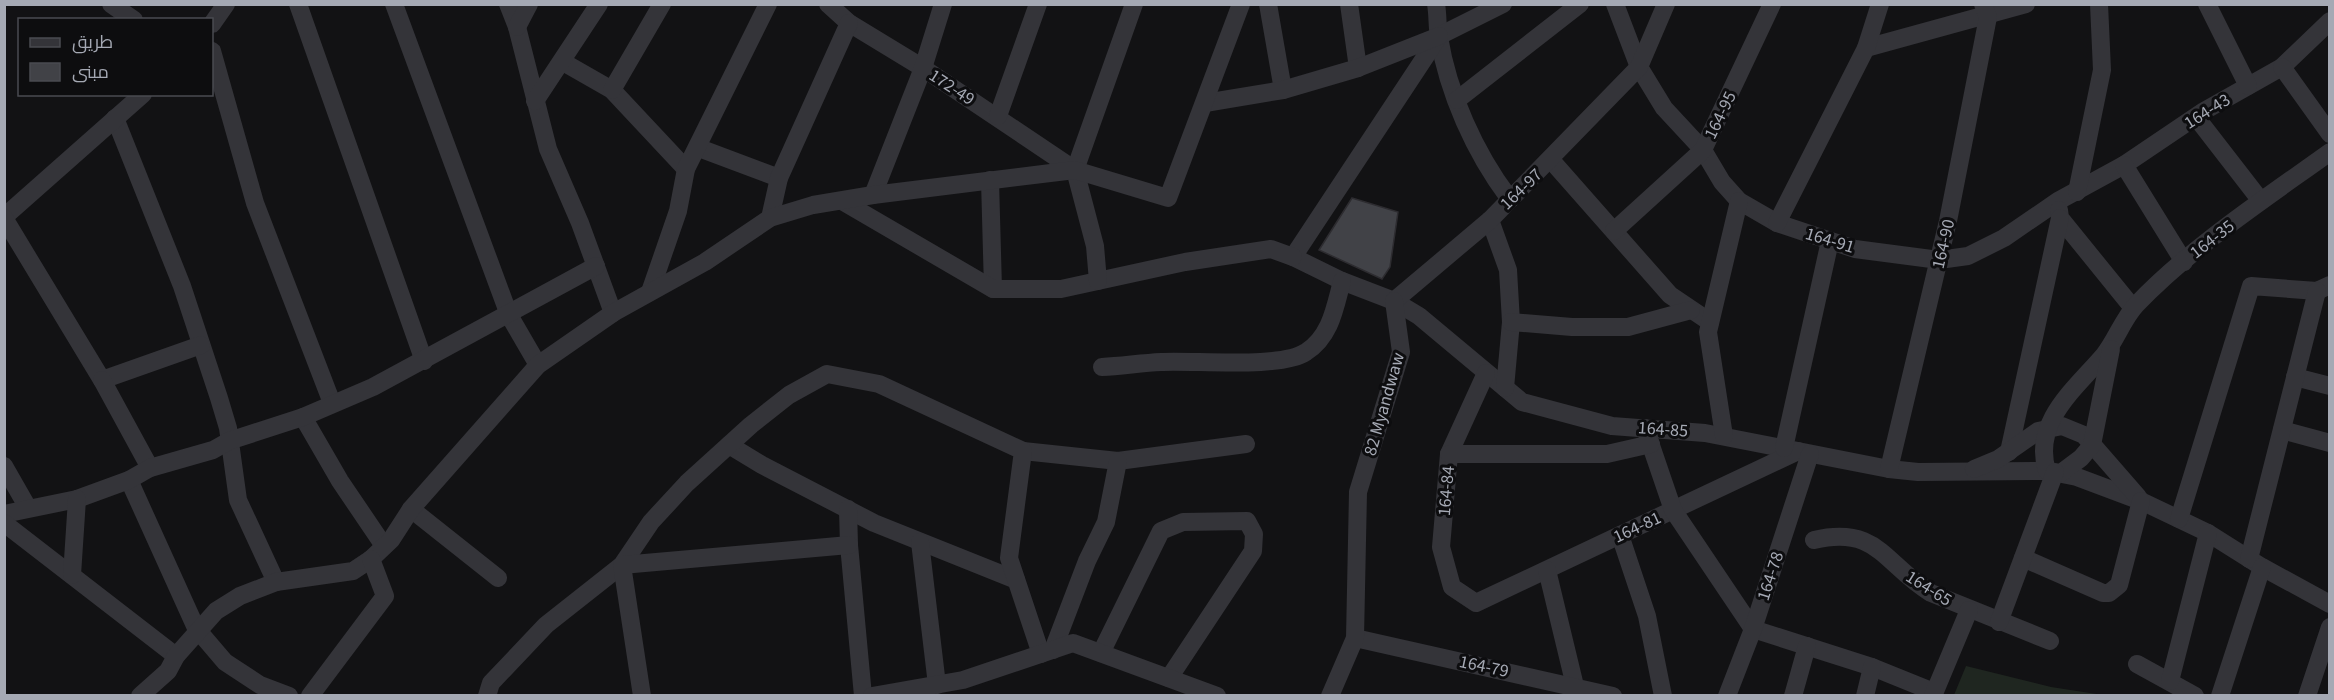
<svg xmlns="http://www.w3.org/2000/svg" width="2334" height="700" font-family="'Source Sans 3',Cairo,sans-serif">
	<rect width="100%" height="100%" fill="#121214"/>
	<path fill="#1f2620" d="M1966 666 2051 687 2103 695H1954Z"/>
	<path fill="#414247" stroke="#2d2c30" stroke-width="1.5" d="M1352 198 1398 212 1390 267 1382 279 1319 250Z"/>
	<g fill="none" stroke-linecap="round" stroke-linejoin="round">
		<g stroke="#343439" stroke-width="18">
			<path d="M111 4 134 20"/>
			<path d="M298 4 424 361"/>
			<path d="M394 4 509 315 538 365"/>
			<path d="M508 4 517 27 548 149 580 223 613 313"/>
			<path d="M828 4 849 23 923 68 1075 170"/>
			<path d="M1268 4 1283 90"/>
			<path d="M1349 4 1358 68"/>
			<path d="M1436 4C1438 15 1437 26 1439 37 1448 93 1475 153 1509 198"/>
			<path d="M1503 4 1439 36 1293 257 1342 281 1394 301 1419 316 1522 402 1612 426 1705 433 1889 469 1918 472 2047 471 2077 477 2141 501 2208 533 2262 567 2330 604"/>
			<path d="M1615 4 1639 67 1664 108 1703 150 1722 182 1739 201 1777 223 1855 249 1939 260 1968 256 2004 238 2058 201 2124 165 2204 111 2282 67 2330 21"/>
			<path d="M2207 4 2248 86"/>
			<path d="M212 24 226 4"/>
			<path d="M517 27 529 4"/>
			<path d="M1866 48 2026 4"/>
			<path d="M212 51 255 203 332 403"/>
			<path d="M563 62 612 90 686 169"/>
			<path d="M2282 67 2330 134"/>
			<path d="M612 90 662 4"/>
			<path d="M1457 100 1580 4"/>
			<path d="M535 101 599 4"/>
			<path d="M1205 103 1283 90 1358 68 1439 36"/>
			<path d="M998 116 1038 4"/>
			<path d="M2196 117 2261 201"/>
			<path d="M115 118 182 286 219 398 228 428 238 500 276 582"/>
			<path d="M699 148 779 178"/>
			<path d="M1551 160 1670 295 1710 322"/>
			<path d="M2124 165 2184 262"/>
			<path d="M990 180 993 289"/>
			<path d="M2077 192 2102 70 2099 4"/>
			<path d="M873 195 923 68 943 4"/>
			<path d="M842 201 993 289H1061L1185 262 1271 249 1293 257"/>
			<path d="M2059 210 2060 218 2133 308"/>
			<path d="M4 217 143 94"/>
			<path d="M4 218 102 380 201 345"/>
			<path d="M770 218 779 178 849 23"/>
			<path d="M1490 220 1508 270 1511 322 1505 388"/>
			<path d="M1777 223 1866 48 1880 4"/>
			<path d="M1614 231 1703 150 1772 4"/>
			<path d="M1098 281 1095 246 1075 170 1134 4"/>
			<path d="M650 292 678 211 686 169 768 4"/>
			<path d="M1394 301 1490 220 1639 67 1666 4"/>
			<path d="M1511 322 1572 327H1628L1691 310"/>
			<path d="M1102 367C1122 366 1141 363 1161 362 1194 360 1281 369 1306 352 1331 336 1335 307 1342 281"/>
			<path d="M1486 373 1449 454 1441 547 1452 587 1476 603 1798 451"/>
			<path d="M2295 377 2330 386"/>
			<path d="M102 380 150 468"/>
			<path d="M303 417 340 481 384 546"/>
			<path d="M1645 428 1673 510 1753 629 1872 667 1934 692"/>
			<path d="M2282 430 2330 443"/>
			<path d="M1724 436 1708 332 1739 201"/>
			<path d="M729 445 762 465 874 523 1016 580"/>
			<path d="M1784 448 1830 241"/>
			<path d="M1023 451 1118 461 1246 444"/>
			<path d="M2009 452 2060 218"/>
			<path d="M1449 454H1607L1651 444"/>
			<path d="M4 466 28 508"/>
			<path d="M1889 469 1948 221 1988 17 1983 4"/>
			<path d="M1974 469 1998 459 2038 431 2062 426 2084 435 2138 497"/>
			<path d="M2047 471C2032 422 2075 389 2104 355 2116 340 2123 319 2136 305 2190 248 2266 198 2330 152"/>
			<path d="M2061 473 2081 458 2092 445 2111 349"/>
			<path d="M129 480 196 628 225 662 260 685 289 696"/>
			<path d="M411 509 498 578"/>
			<path d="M848 509 849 545 863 696"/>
			<path d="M4 514 77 499 129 480 150 468 213 450 229 441 303 417 373 387 596 266"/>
			<path d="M2179 519 2251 286 2317 291 2330 285"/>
			<path d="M4 523 176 656"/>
			<path d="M1620 535 1647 616 1663 696"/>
			<path d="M1814 540C1878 525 1884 564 1931 593L2050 641"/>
			<path d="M920 542 937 685"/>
			<path d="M2023 558 2103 593H2109L2119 585 2141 501"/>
			<path d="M2249 559 2317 291"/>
			<path d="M1547 570 1575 686 1573 696"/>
			<path d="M72 575 77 499"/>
			<path d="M1999 622 2055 472"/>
			<path d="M1355 638 1613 696"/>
			<path d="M1053 650 1087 561 1106 522 1118 461"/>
			<path d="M1101 653 1161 531 1183 522 1247 521 1254 534 1253 551 1169 678"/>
			<path d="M2137 664 2195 696"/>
			<path d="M2170 681 2208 533"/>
			<path d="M140 696 168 671 176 656 216 611 240 596 276 582 353 571 371 559 391 540 411 509 538 365 613 313 705 262 770 218 813 205 873 195 1075 170 1168 198 1241 4"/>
			<path d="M310 696 385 596 371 559"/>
			<path d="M487 696 491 683 546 625 622 565 651 522 687 483 751 425 789 395 827 374 879 384 1023 451 1009 558 1041 654"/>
			<path d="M642 696 622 565 849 545"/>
			<path d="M872 696 963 680 1073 643 1217 696"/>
			<path d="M1330 696 1355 638 1358 492 1401 352 1394 301"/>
			<path d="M1727 696 1753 629 1810 454"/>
			<path d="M1793 696 1807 646"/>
			<path d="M1865 696 1872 667"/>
			<path d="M1933 696 1969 610"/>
			<path d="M2220 696 2262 567"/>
			<path d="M2307 696 2330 627"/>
		</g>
	</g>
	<g text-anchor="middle" stroke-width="6" stroke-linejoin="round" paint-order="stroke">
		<g font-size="18" fill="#a5a9b4" stroke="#0d0d0f">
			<text transform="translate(952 87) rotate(33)" y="6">172-49</text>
			<text transform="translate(2207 111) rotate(-32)" y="6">164-43</text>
			<text transform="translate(1720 115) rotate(-64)" y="6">164-95</text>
			<text transform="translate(1521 189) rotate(-44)" y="6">164-97</text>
			<text transform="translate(2212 239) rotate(-38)" y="6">164-35</text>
			<text transform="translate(1830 240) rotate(17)" y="6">164-91</text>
			<text transform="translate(1943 244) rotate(-77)" y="6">164-90</text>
			<text transform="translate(1384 404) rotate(-74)" y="6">82 Myandwaw</text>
			<text transform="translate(1663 429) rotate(4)" y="6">164-85</text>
			<text transform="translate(1446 491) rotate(-85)" y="6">164-84</text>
			<text transform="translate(1637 527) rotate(-25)" y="6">164-81</text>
			<text transform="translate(1770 576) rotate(-72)" y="6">164-78</text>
			<text transform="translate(1929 588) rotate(32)" y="6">164-65</text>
			<text transform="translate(1484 666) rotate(12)" y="6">164-79</text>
		</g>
	</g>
	<rect width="2334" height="700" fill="none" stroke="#a5a9b4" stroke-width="12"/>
	<rect x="18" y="18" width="195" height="78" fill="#0d0d0f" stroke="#4a4b51" stroke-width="1.5"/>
	<rect x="30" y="38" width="30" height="9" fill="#343439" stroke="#4a4b51" stroke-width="1.5"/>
	<text x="72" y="48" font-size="18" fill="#a5a9b4">طريق</text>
	<rect x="30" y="63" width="30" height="18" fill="#414247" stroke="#4a4b51" stroke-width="1.5"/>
	<text x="72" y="78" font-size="18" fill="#a5a9b4">مبنى</text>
</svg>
